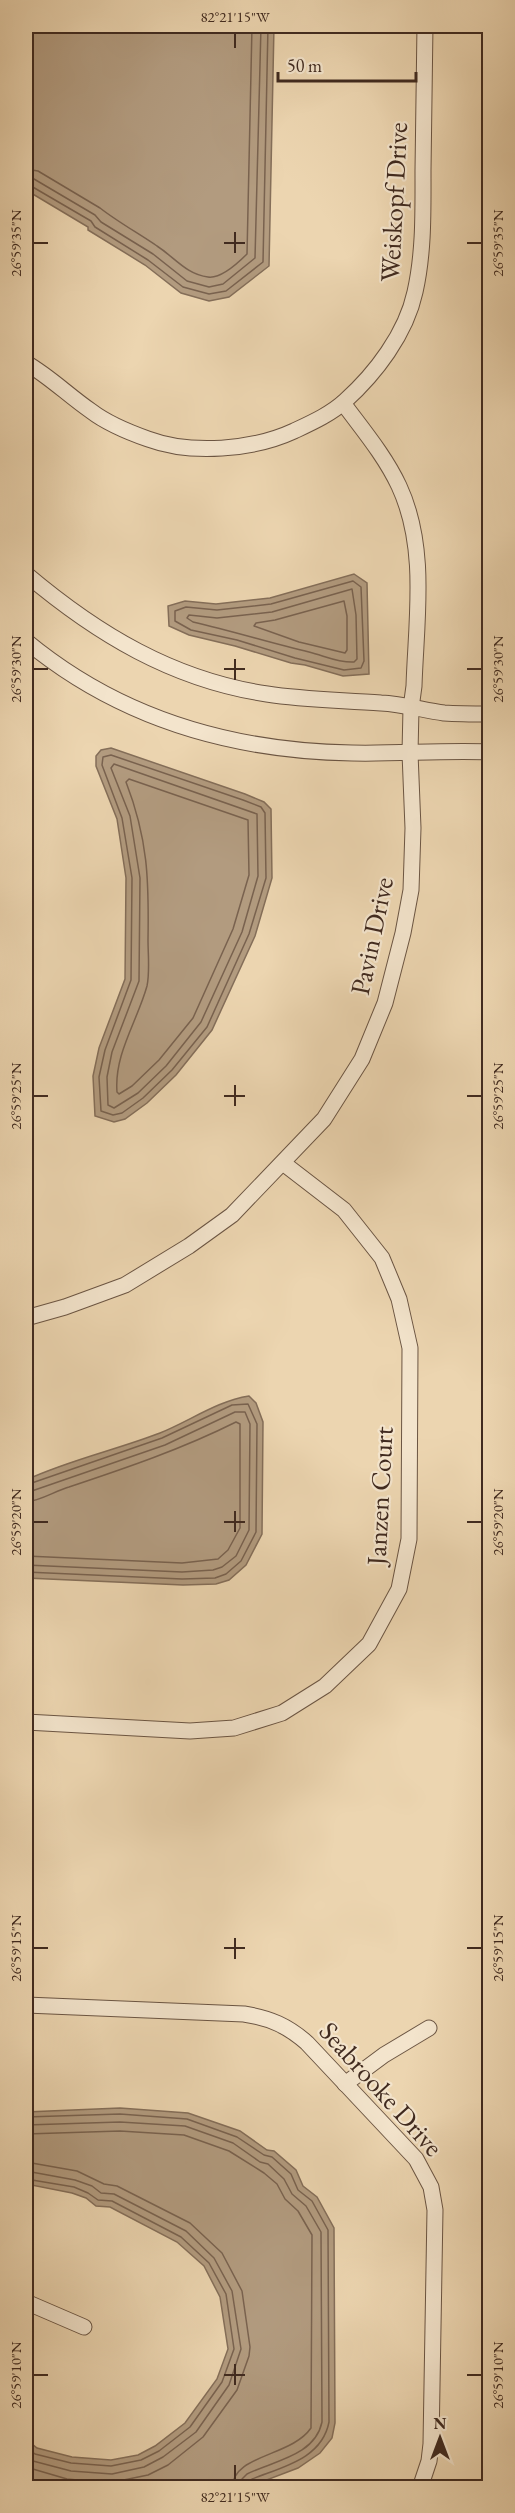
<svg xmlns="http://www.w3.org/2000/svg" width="515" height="2513" font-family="'EB Garamond',serif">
	<rect width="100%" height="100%" fill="#ecd5b0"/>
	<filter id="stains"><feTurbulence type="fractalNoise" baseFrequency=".00333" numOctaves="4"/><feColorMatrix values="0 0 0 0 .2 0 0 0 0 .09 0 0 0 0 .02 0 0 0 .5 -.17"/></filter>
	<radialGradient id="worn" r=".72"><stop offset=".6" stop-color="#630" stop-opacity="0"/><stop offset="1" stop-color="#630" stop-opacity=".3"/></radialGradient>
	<g fill="#b29b7f" stroke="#846e59" stroke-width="1.5">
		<path d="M26 26H274L269 266 229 297 209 301 181 293 145 265 88 230V227L26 190Z"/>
		<path d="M354 574 367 583 369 674 343 676 305 665 291 663 235 646 189 635 169 626 168 606 185 601 216 604 270 598Z"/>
		<path d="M111 748 245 794 264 802 271 809 272 878 255 936 212 1030 176 1075 147 1103 125 1119 114 1122 95 1116 93 1076 99 1048 125 979 126 878 117 819 96 766V756L101 750Z"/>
		<path d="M249 1396 256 1403 263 1422 262 1534 246 1565 229 1580 216 1584 183 1585 26 1578V1480C69 1460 116 1450 160 1433 190 1421 217 1401 249 1396Z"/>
		<path d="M120 2108 188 2113 240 2131 267 2150 274 2151 296 2170 303 2186 317 2197 334 2228 335 2423 332 2438 320 2453 298 2468 248 2487H26V2439L37 2448 72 2457 111 2460 138 2455 155 2446 185 2423 217 2379 228 2349 220 2297 204 2266 177 2242 110 2207 96 2206 86 2198 72 2193 26 2184V2112Z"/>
	</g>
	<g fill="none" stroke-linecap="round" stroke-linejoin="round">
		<g stroke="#79624f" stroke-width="1.5">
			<path d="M26 169 38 171 100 208C118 222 138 233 157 246 174 257 187 275 208 277 221 279 239 262 247 254L252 26"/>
			<path d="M26 178 34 179 95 215 101 222 153 254 187 281 209 287 223 284 255 258 261 26"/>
			<path d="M26 185 31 186 91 221 95 227 148 260 183 287 209 294 226 291 263 262 268 26"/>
			<path d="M353 581 361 587 364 661 361 668 344 670 295 658 237 640 191 630 175 621V611L186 607 217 610 271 604Z"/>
			<path d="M352 589 356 615 357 659 354 662C339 663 325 656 309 652 271 643 232 631 193 622L187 618 189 615 217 618 272 612Z"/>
			<path d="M344 601 347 616V650L345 653 299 642 254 626 256 623 275 620Z"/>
			<path d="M111 755 243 800 261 807 265 813 266 878 249 934 207 1027 172 1070 143 1098 122 1113 113 1115 101 1111 99 1077 105 1050 131 980 132 878 122 818 102 765 103 757Z"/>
			<path d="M114 764 257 814 258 876 242 932 201 1022 166 1066 138 1093 114 1108 108 1105 107 1077 112 1052 139 981 140 878 130 816 111 768Z"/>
			<path d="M129 779 248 820 249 875 233 929 193 1018 159 1060 132 1086 119 1094 117 1092C114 1054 137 1022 147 986 150 972 148 955 148 940 149 880 148 839 126 782Z"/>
			<path d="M26 1485 162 1438 232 1405 248 1404 257 1424 256 1532 241 1561 226 1574 215 1578 182 1579 26 1572"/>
			<path d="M26 1493 165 1445 235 1412H245L250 1424 249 1530 236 1556 222 1567 213 1570 182 1572 26 1565"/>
			<path d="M26 1502C40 1501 55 1491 69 1487 126 1468 182 1449 236 1422L240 1424V1528L228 1550 218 1559 182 1563 26 1556"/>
			<path d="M26 2117 120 2114 187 2119 237 2137 264 2155 272 2157 291 2174 298 2190 312 2201 328 2230 329 2422C322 2459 282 2467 252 2479L248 2488"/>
			<path d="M26 2125 120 2122 185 2126 233 2143 260 2162 268 2164 284 2179 292 2194 306 2206 321 2232 322 2422C315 2456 273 2461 247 2474L242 2479 241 2488"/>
			<path d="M26 2134 120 2131 184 2135 229 2151 264 2173 277 2184 285 2199 298 2211 312 2235 311 2428C291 2457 233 2454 232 2488"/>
			<path d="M26 2162 77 2171 104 2184 117 2186 190 2223 222 2253 242 2291 250 2347 249 2356 237 2390 203 2437 168 2465 148 2475 109 2483 67 2479 26 2467"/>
			<path d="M26 2171 75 2180 92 2186 101 2193 114 2194 186 2231 214 2258 232 2291 241 2349 229 2385 196 2432 163 2457 144 2467 112 2474 71 2471 33 2461 26 2456"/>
			<path d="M26 2179 74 2187 88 2193 98 2200 112 2201 181 2237 209 2263 226 2294 234 2349 222 2382 190 2427 159 2451 141 2460 111 2466 71 2463 35 2454 26 2447"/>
		</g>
		<defs>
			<g id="street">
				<path d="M26 363C49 376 69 396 91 411 108 424 128 432 148 439 191 455 253 450 294 431 311 423 331 414 345 401 375 374 406 334 415 292 424 252 423 211 423 171 424 122 424 74 425 26"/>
				<path d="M26 574C97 634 173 680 267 694 305 700 343 700 381 703 402 704 423 710 444 713 459 714 474 714 490 714"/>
				<path d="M26 641C119 718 232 751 352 753 398 754 444 750 490 752"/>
				<path d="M26 1318 65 1307 125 1285 189 1246 232 1215 324 1119 362 1059 385 1003 403 933 411 890 413 828 410 753 411 708 414 686C416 620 428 548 399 486 385 456 363 430 343 403"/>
				<path d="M26 1722 190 1731 234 1728 282 1713 325 1686 369 1644 399 1589 409 1539 410 1348 399 1299 382 1258 344 1210 283 1163"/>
				<path d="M26 2005 244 2014C270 2018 288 2026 307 2043L416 2159 431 2187 435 2210 431 2444 429 2461 420 2488"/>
				<path d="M345 2084 384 2055 429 2028"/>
				<path d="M26 2302 84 2327"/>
			</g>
		</defs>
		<use href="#street" stroke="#6b5543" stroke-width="17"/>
		<use href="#street" stroke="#f3e4cc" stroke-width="15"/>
	</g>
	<path fill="none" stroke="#402a1f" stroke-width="2" d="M235 33V48M235 232V253M33 243H48M224 243H245M467 243H482M235 659V680M33 669H48M224 669H245M467 669H482M235 1085V1106M33 1096H48M224 1096H245M467 1096H482M235 1511V1532M33 1522H48M224 1522H245M467 1522H482M235 1938V1959M33 1948H48M224 1948H245M467 1948H482M235 2364V2385M33 2375H48M224 2375H245M467 2375H482M235 2465V2480"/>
	<g text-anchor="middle" stroke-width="4.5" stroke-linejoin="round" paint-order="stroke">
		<g font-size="27" fill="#402a1f" stroke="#f3e4cc">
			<text transform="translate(394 202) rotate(-87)" y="9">Weiskopf Drive</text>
			<text transform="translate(372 936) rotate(-78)" y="9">Pavin Drive</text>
			<text transform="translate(380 1496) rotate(-87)" y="9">Janzen Court</text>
			<text transform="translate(381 2089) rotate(48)" y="9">Seabrooke Drive</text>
		</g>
	</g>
	<rect width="515" height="2513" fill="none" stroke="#ecd5b0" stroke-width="66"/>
	<g transform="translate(440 2438)" stroke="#f3e4cc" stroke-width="4.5" paint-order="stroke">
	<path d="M0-4.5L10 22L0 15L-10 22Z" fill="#402a1f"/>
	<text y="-9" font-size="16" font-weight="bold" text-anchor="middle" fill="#402a1f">N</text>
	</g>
	<path d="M278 72v9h138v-9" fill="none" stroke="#402a1f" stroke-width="3"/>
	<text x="287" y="72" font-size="18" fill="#402a1f" stroke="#f3e4cc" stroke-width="4.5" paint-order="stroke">50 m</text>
	<rect x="33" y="33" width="449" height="2447" fill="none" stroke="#402a1f" stroke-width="2"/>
	<g font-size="15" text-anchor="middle" fill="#402a1f">
		<text x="235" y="22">82°21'15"W</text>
		<text transform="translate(16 243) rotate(-90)" y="5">26°59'35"N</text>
		<text transform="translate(498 243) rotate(-90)" y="5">26°59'35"N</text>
		<text transform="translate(16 669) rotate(-90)" y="5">26°59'30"N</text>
		<text transform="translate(498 669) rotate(-90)" y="5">26°59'30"N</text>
		<text transform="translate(16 1096) rotate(-90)" y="5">26°59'25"N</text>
		<text transform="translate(498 1096) rotate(-90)" y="5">26°59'25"N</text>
		<text transform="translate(16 1522) rotate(-90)" y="5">26°59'20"N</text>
		<text transform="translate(498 1522) rotate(-90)" y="5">26°59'20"N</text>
		<text transform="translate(16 1948) rotate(-90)" y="5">26°59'15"N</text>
		<text transform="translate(498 1948) rotate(-90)" y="5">26°59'15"N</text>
		<text transform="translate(16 2375) rotate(-90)" y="5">26°59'10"N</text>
		<text transform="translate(498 2375) rotate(-90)" y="5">26°59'10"N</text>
		<text x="235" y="2502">82°21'15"W</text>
	</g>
	<rect width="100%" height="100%" filter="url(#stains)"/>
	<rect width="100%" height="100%" fill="url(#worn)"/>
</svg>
